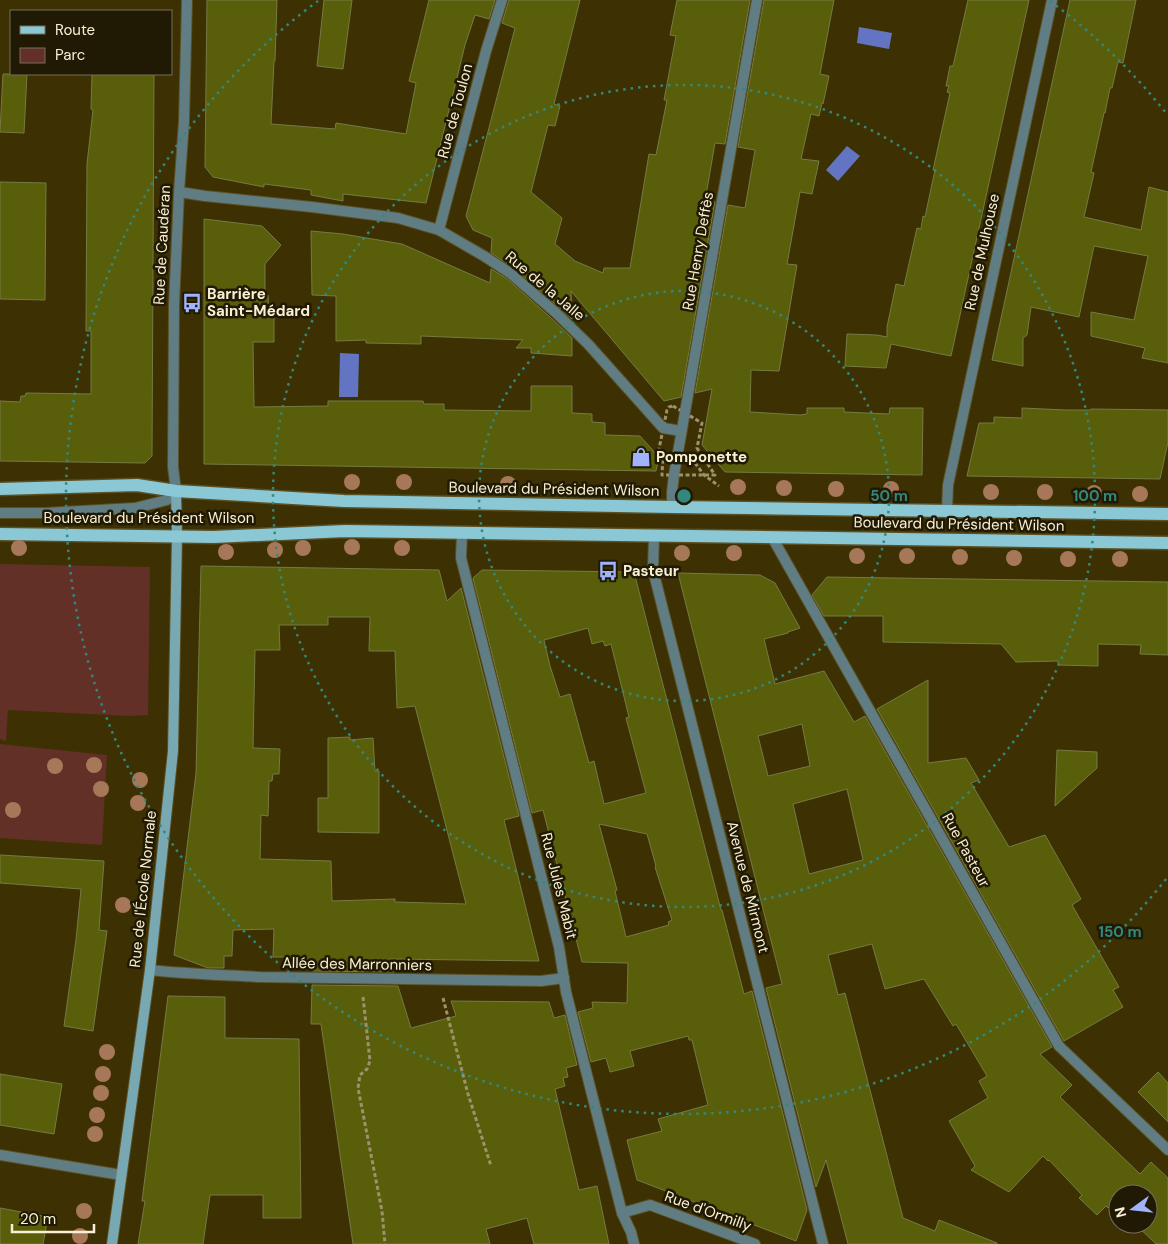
<svg xmlns="http://www.w3.org/2000/svg" width="1168" height="1244" font-family="'DM Sans',sans-serif">
	<rect width="100%" height="100%" fill="#3d3103"/>
	<g fill="#623026">
		<path d="M0 564 150 567 148 715 130 716 8 710 6 741 0 739Z"/>
		<path d="M0 744 107 755 102 845 0 838Z"/>
	</g>
	<g fill="#6374c3">
		<path d="M859 27 892 33 889 49 857 43Z"/>
		<path d="M847 146 860 156 838 181 826 170Z"/>
		<path d="M340 353 359 354 358 397H339Z"/>
	</g>
	<g fill="#595e0b" stroke="#767b43" fill-rule="evenodd">
		<path d="M207 0H277L275 61H274L271 124 335 129 336 123 406 134 416 83 409 81 429 0H495L489 19 475 15 465 45 426 203 343 194V201L311 195V190L264 184V187L213 177 205 167Z"/>
		<path d="M324 0H352L343 69 317 66Z"/>
		<path d="M509 0H580L554 104 560 106 555 126 548 125 531 192 562 218 555 244 575 261 603 273 604 268H630L649 154 656 155 667 100H664L676 36 670 35 677 0H750L725 144 715 143 705 201 715 202 681 397 664 401 571 291 572 319 514 268 491 253 492 238 473 230 466 216 515 28 502 23Z"/>
		<path d="M764 0H834L820 74 829 76 823 104 822 103 819 116 811 114 801 159 819 161 812 194 800 192 787 264 797 265 779 371 751 370 750 412 800 415 807 414V408H844V412L889 414 890 408H923L922 475 725 472 702 445 712 389 695 393 728 205 745 208 755 150 738 147Z"/>
		<path d="M968 0H1029L951 356 891 344 886 368 845 366 847 334 877 335 887 337V327L896 284 904 286 917 228 921 229 923 216 925 217 935 170H933L950 93 947 92 949 86H946L950 66H953Z"/>
		<path d="M1070 0H1136L1123 63 1118 62 1112 88H1110L1105 113H1104L1091 172 1094 173 1084 217 1141 230 1149 187 1168 192V363L1142 358 1145 348 1091 336V312L1134 320 1148 256 1094 246 1079 317 1031 307 1027 335 1023 338V366L992 360Z"/>
		<path d="M3 74H27L24 133 0 132Z"/>
		<path d="M92 74H154L152 456 145 463 0 461V401L20 402 21 396H25L26 393 91 394V331H86L87 164 93 110 91 109Z"/>
		<path d="M0 182 46 183 45 300 0 299Z"/>
		<path d="M204 219 262 226 281 245 265 264V295H268L269 318H274V342H253L254 407 328 406V401H423L424 404H444V410L531 411V386H572V413L592 414V422L605 423V435L640 436 659 457 656 471 204 464Z"/>
		<path d="M311 231 343 234 402 244 490 283 491 269 506 278 550 317 572 338V356L531 353V348H516L523 340 421 336V344L366 343V340L336 341V296L312 295Z"/>
		<path d="M1022 408 1066 410H1091V409L1168 410V442L1160 479 967 476 979 423H994V417L1022 418Z"/>
		<path d="M201 566 439 570 447 601 461 588 519 816 504 820 539 961 390 959 394 972 312 971V961L291 957H273L274 929 233 930 232 956H224V968H208L174 955 196 773ZM328 617H370L369 651H395L397 708 415 706 466 904 395 902V899L332 901 331 861 260 859 261 815 268 816 269 781H272L273 774H279L280 749 253 748 255 650H280L279 625H328Z"/>
		<path d="M482 570 634 572 721 910H722L744 994 752 991 807 1210 796 1241 637 1180 627 1140 662 1131 658 1119 708 1105 692 1040H689L688 1036 630 1051 634 1066 610 1072 606 1058 591 1062 578 1012 593 1008 592 1002 627 1003 628 963 582 962 543 810 532 813 473 578ZM588 628 592 644 603 641 605 646 611 644 629 717 626 718 646 793 604 804 594 761 589 763 570 694 560 697 550 666 544 640ZM599 824 647 834 656 866 655 867 672 920 668 922 669 925 626 937 615 891 617 890Z"/>
		<path d="M678 573 760 575 775 583 800 628 788 632V633L764 639 775 684 824 671 854 722 865 716 1052 1047 1040 1054 1072 1085 1060 1097 1140 1174 1151 1162 1168 1178V1244H1156L1135 1224H1148V1194H1118V1207L1113 1202 1108 1208 1106 1206 1097 1215 1079 1198 1082 1195 1049 1160 1048 1161 1043 1156 1009 1192 971 1170 975 1166 949 1121 988 1098 979 1081 987 1076 956 1024 953 1026 924 979 885 989 872 944 828 955 838 995 845 993 903 1218 935 1231 939 1220 997 1243V1244H848L826 1160 816 1187 766 988 782 984ZM802 724 810 766 768 776 758 736ZM847 789 863 860 809 874 793 804Z"/>
		<path d="M827 577 1168 582V655L1140 654 1141 645 1098 644V666L1058 665V661L1016 662 1001 644 883 642V616H824L812 595Z"/>
		<path d="M928 680V763L966 758 979 780 971 783 1009 847 1045 835 1081 899 1072 905 1119 987 1113 990 1123 1007 1064 1041 877 709Z"/>
		<path d="M350 737V740L373 738 375 771H379V833L318 832V798H328V738Z"/>
		<path d="M1057 750 1097 752V768L1055 806Z"/>
		<path d="M0 855 104 861 99 930 107 931 93 1031 64 1026 76 940 81 889 0 883Z"/>
		<path d="M312 985 398 986 411 1028 456 1016 451 1001 549 1002 554 1018 565 1015 577 1065 566 1068 568 1077 563 1078 565 1086 555 1089 579 1190 597 1186 609 1244H534L527 1218 486 1229 490 1244H353L321 1024H311Z"/>
		<path d="M168 996 225 997V1038L299 1039 301 1218H263V1195H210L203 1244H138L145 1201H142Z"/>
		<path d="M1158 1072 1168 1083V1122L1138 1092Z"/>
		<path d="M0 1074 62 1084 54 1134 0 1125Z"/>
		<path d="M0 1208 48 1217 43 1244H0Z"/>
	</g>
	<g fill="none" stroke-linecap="round" stroke-linejoin="round">
		<defs>
			<g id="minor">
				<path d="M179 192 205 196 312 207 398 218 439 230 484 256 510 273 555 312 588 344 663 428 681 431"/>
				<path d="M439 230 486 51 502 0"/>
				<path d="M672 507V492L674 475 757 0"/>
				<path d="M947 511 948 485 1052 0"/>
				<path d="M462 533 461 558 559 947 566 992 622 1213 631 1232 634 1244"/>
				<path d="M654 536 653 570 823 1244"/>
				<path d="M150 970C186 974 224 975 260 977L541 981 564 978"/>
				<path d="M0 1155 121 1175"/>
				<path d="M622 1213 650 1205 755 1244"/>
			</g>
			<g id="tertiary">
				<path d="M0 513H45L135 508 167 500 176 491 173 467 174 305 179 192 184 121 187 0"/>
				<path d="M772 537 1059 1046 1168 1150"/>
			</g>
			<path id="secondary" d="M112 1244 150 970 173 751 177 536 176 491"/>
			<g id="primary">
				<path d="M0 489 137 485 176 491 344 501 672 507 1168 514"/>
				<path d="M0 534 214 537 345 531 1168 543"/>
			</g>
		</defs>
		<use href="#minor" stroke="#5b5024" stroke-width="12"/>
		<use href="#tertiary" stroke="#5b5024" stroke-width="12"/>
		<use href="#secondary" stroke="#5b5024" stroke-width="12"/>
		<use href="#primary" stroke="#5b5024" stroke-width="15"/>
		<g stroke="#9c926c" stroke-width="3" stroke-dasharray="4 2.5" stroke-linecap="butt">
			<path d="M673 406 702 423 697 448 715 475H662L663 456 659 449 667 410 669 407Z"/>
			<path d="M695 463 704 475 719 486"/>
			<path d="M363 997 370 1061 367 1069 360 1075 358 1088 382 1211 385 1244"/>
			<path d="M443 998 468 1094 491 1166"/>
		</g>
		<use href="#minor" stroke="#607d84" stroke-width="10"/>
		<use href="#tertiary" stroke="#607d84" stroke-width="10"/>
		<use href="#secondary" stroke="#78a8b2" stroke-width="10"/>
		<use href="#primary" stroke="#8ac8d6" stroke-width="12"/>
	</g>
	<g fill="#a67759">
		<circle cx="352" cy="482" r="8"/>
		<circle cx="404" cy="482" r="8"/>
		<circle cx="508" cy="484" r="8"/>
		<circle cx="738" cy="487" r="8"/>
		<circle cx="784" cy="488" r="8"/>
		<circle cx="836" cy="489" r="8"/>
		<circle cx="891" cy="489" r="8"/>
		<circle cx="991" cy="492" r="8"/>
		<circle cx="1045" cy="492" r="8"/>
		<circle cx="1094" cy="493" r="8"/>
		<circle cx="1140" cy="494" r="8"/>
		<circle cx="352" cy="547" r="8"/>
		<circle cx="19" cy="548" r="8"/>
		<circle cx="303" cy="548" r="8"/>
		<circle cx="402" cy="548" r="8"/>
		<circle cx="275" cy="550" r="8"/>
		<circle cx="226" cy="552" r="8"/>
		<circle cx="682" cy="553" r="8"/>
		<circle cx="734" cy="553" r="8"/>
		<circle cx="857" cy="556" r="8"/>
		<circle cx="907" cy="556" r="8"/>
		<circle cx="960" cy="557" r="8"/>
		<circle cx="1014" cy="558" r="8"/>
		<circle cx="1068" cy="559" r="8"/>
		<circle cx="1120" cy="559" r="8"/>
		<circle cx="94" cy="765" r="8"/>
		<circle cx="55" cy="766" r="8"/>
		<circle cx="140" cy="780" r="8"/>
		<circle cx="101" cy="789" r="8"/>
		<circle cx="138" cy="803" r="8"/>
		<circle cx="13" cy="810" r="8"/>
		<circle cx="123" cy="905" r="8"/>
		<circle cx="107" cy="1052" r="8"/>
		<circle cx="103" cy="1074" r="8"/>
		<circle cx="101" cy="1093" r="8"/>
		<circle cx="97" cy="1115" r="8"/>
		<circle cx="95" cy="1134" r="8"/>
		<circle cx="84" cy="1211" r="8"/>
		<circle cx="80" cy="1236" r="8"/>
	</g>
	<g fill="none" stroke="#32887d" stroke-width="2.5" stroke-dasharray="2.5 5">
		<circle cx="684" cy="496" r="205"/>
		<circle cx="684" cy="496" r="411"/>
		<path d="M1166 879A616 616 0 1 1 318 1M1050 1A616 616 0 0 1 1166 113"/>
	</g>
	<defs>
		<symbol id="bus-bare" viewBox="-9 -9 18 18"><path d="M-5-6H5V4H4V6H2V4H-2V6H-4V4H-5ZM-3.5-4V0h7V-4ZM-3.5 1.2v1.5H-2V1.2ZM2 1.2v1.5H3.5V1.2Z" fill="#a0b3fd" stroke="#201903" stroke-width="2.5" paint-order="stroke"/></symbol>
		<symbol id="shop-bare" viewBox="-9 -9 18 18"><path d="M-5-2.5h2.3a2.7 3.5 0 0 1 5.4 0H5L5.5 6h-11ZM-1.5-2.5h3a1.5 2.3 0 0 0-3 0Z" fill="#a0b3fd" stroke="#201903" stroke-width="2.5" paint-order="stroke"/></symbol>
	</defs>
	<g fill-rule="evenodd">
		<use href="#bus-bare" x="178" y="289" width="28" height="28"/>
		<use href="#shop-bare" x="627" y="443" width="28" height="28"/>
		<use href="#bus-bare" x="594" y="557" width="28" height="28"/>
	</g>
	<g text-anchor="middle" stroke-width="5" stroke-linejoin="round" paint-order="stroke">
		<g font-size="15" fill="#f9f0d3" stroke="#201903">
			<text transform="translate(455 111) rotate(-75)" y="5">Rue de Toulon</text>
			<text transform="translate(162 245) rotate(-87)" y="5">Rue de Caudéran</text>
			<text transform="translate(698 251) rotate(-80)" y="5">Rue Henry Deffès</text>
			<text transform="translate(982 252) rotate(-78)" y="5">Rue de Mulhouse</text>
			<text transform="translate(545 286) rotate(40)" y="5">Rue de la Jalle</text>
			<text transform="translate(554 489) rotate(1)" y="5">Boulevard du Président Wilson</text>
			<text x="149" y="523">Boulevard du Président Wilson</text>
			<text transform="translate(959 524) rotate(1)" y="5">Boulevard du Président Wilson</text>
			<text transform="translate(966 850) rotate(61)" y="5">Rue Pasteur</text>
			<text transform="translate(559 886) rotate(76)" y="5">Rue Jules Mabit</text>
			<text transform="translate(748 887) rotate(76)" y="5">Avenue de Mirmont</text>
			<text transform="translate(143 889) rotate(-84)" y="5">Rue de l'École Normale</text>
			<text transform="translate(357 964) rotate(1)" y="5">Allée des Marronniers</text>
			<text transform="translate(708 1211) rotate(20)" y="5">Rue d'Ormilly</text>
		</g>
		<g font-size="15" font-weight="bold" fill="#f9f0d3" stroke="#201903" text-anchor="start">
			<text x="207" y="299">Barrière<tspan x="207" dy="17">Saint-Médard</tspan></text>
			<text x="656" y="462">Pomponette</text>
			<text x="623" y="576">Pasteur</text>
		</g>
	</g>
	<circle cx="684" cy="496" r="8" fill="#32887d" stroke="#201903" stroke-width="2.5"/>
	<g font-size="15" text-anchor="middle" font-weight="bold" fill="#32887d" stroke="#201903" stroke-width="5" stroke-linejoin="round" paint-order="stroke">
		<text x="889" y="501">50 m</text>
		<text x="1095" y="501">100 m</text>
		<text x="1120" y="937">150 m</text>
	</g>
	<rect x="10" y="10" width="162" height="65" fill="#201903" stroke="#776f56"/>
	<rect x="20" y="26" width="25" height="8" fill="#8ac8d6" stroke="#776f56"/>
	<text x="55" y="35" font-size="15" fill="#f9f0d3">Route</text>
	<rect x="20" y="48" width="25" height="15" fill="#623026" stroke="#776f56"/>
	<text x="55" y="60" font-size="15" fill="#f9f0d3">Parc</text>
	<g transform="translate(1133 1209) rotate(255)"><circle r="24" fill="#201903" stroke="#776f56"/>
	<path d="M0-4L9 19L0 12L-9 19Z" fill="#a0b3fd"/>
	<text y="-8" font-size="14" font-weight="bold" text-anchor="middle" fill="#f9f0d3">N</text>
	</g>
	<path d="M12 1224v8h82v-8" fill="none" stroke="#f9f0d3" stroke-width="2.5"/>
	<text x="20" y="1224" font-size="15" fill="#f9f0d3" stroke="#201903" stroke-width="4" paint-order="stroke">20 m</text>
</svg>
